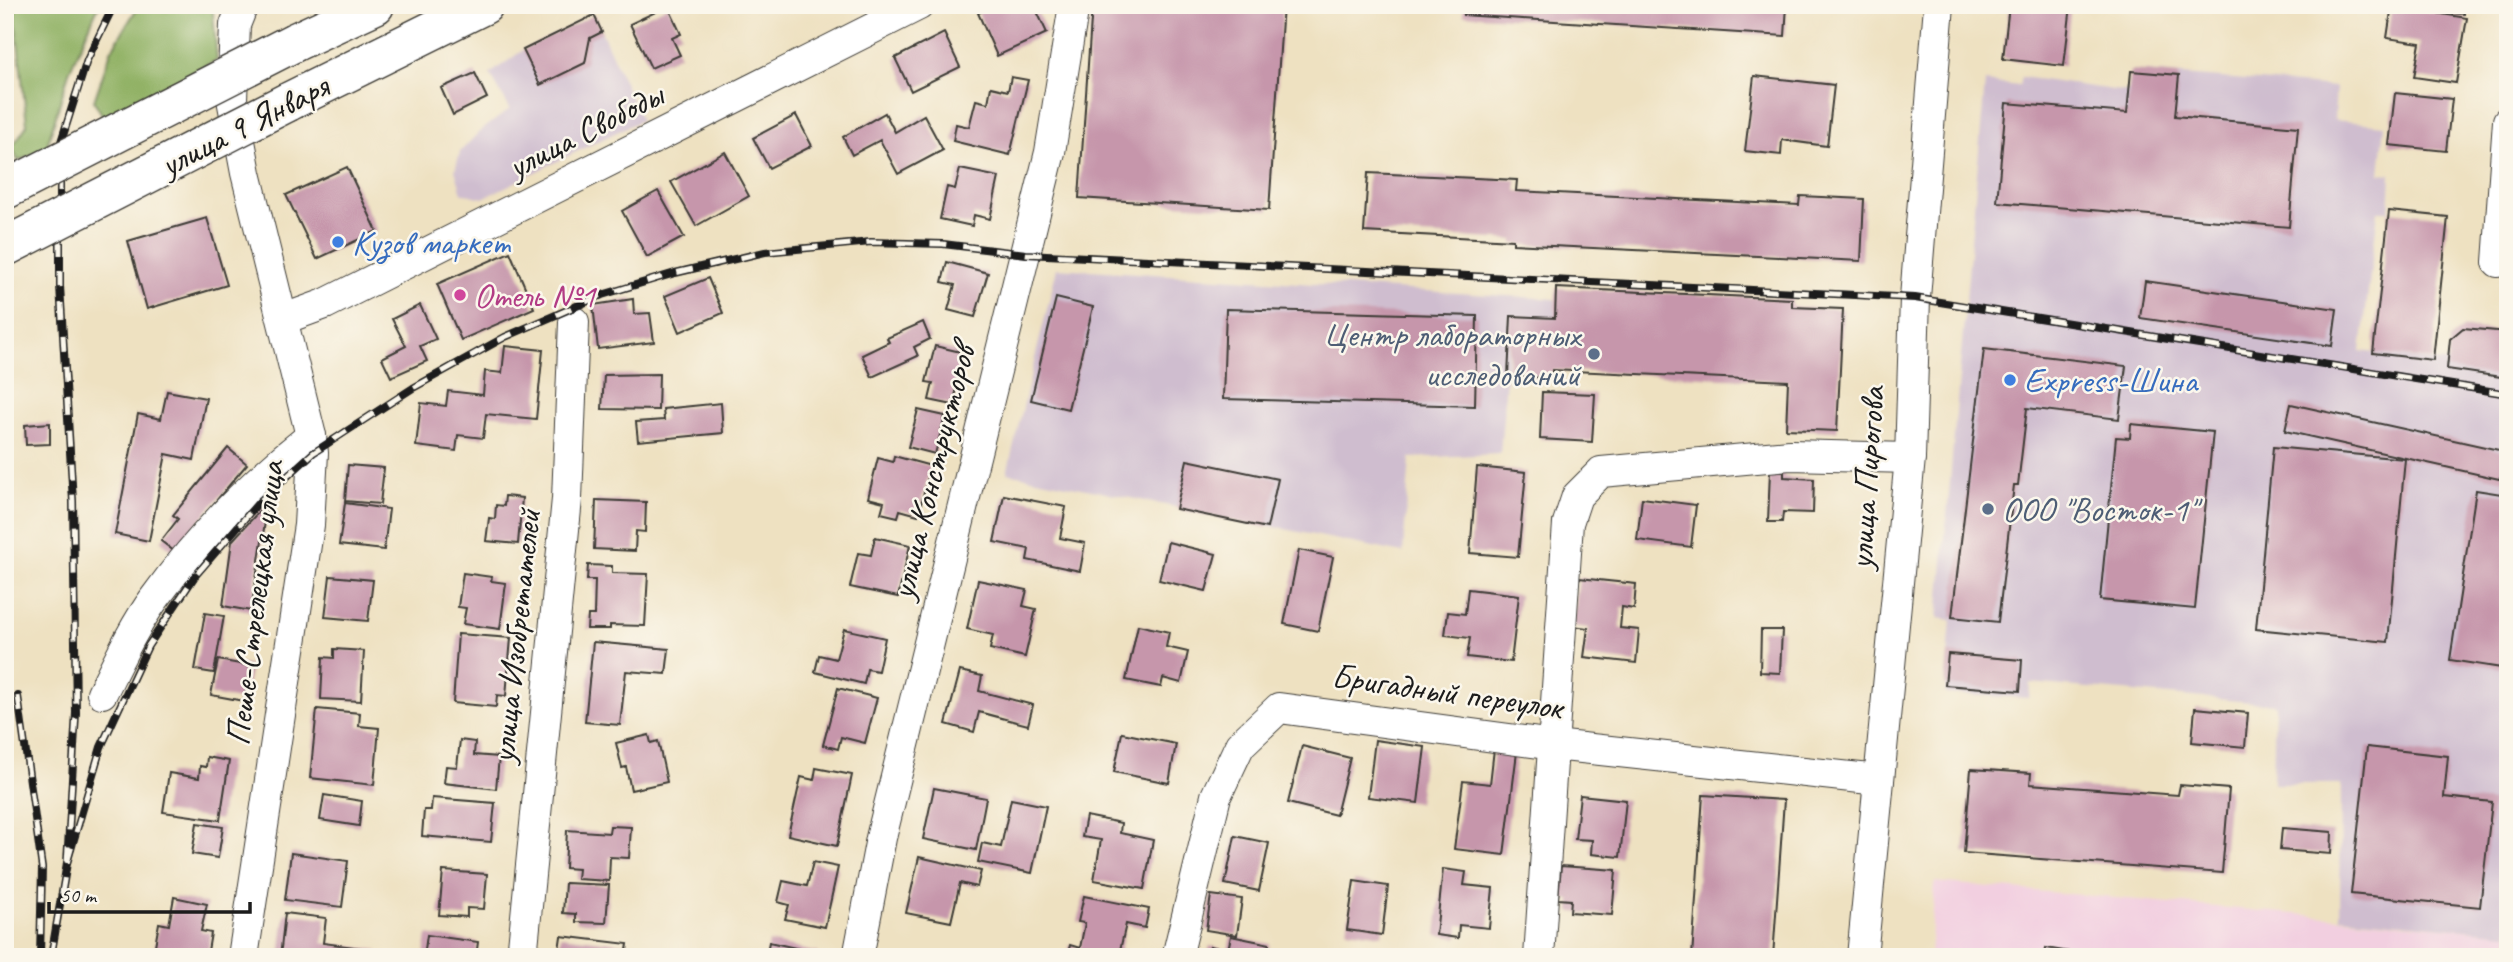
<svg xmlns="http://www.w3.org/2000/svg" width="2513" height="962" font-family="Caveat,sans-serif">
	<rect width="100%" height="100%" fill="#fbf7ec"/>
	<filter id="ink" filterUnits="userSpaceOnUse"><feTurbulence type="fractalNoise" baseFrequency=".0143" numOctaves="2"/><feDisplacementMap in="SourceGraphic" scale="14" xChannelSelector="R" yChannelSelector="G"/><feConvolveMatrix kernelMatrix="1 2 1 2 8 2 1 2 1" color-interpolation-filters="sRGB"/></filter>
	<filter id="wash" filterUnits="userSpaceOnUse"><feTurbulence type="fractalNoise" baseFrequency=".00686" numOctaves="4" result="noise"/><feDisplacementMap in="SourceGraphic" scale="28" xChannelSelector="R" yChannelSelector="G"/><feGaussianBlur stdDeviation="1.57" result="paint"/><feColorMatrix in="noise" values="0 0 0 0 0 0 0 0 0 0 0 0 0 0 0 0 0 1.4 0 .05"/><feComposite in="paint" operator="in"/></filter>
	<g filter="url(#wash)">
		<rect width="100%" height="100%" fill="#eee1c1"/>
		<path fill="#f2cfe0" d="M1935 882 2508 933V957H1930Z"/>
		<g fill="#cfbdcf">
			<path d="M594 15 641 120 483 198 462 193 455 170 460 152 478 133 510 109 490 74 523 50Z"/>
			<path d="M2131 71 2336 87 2334 120 2385 125 2380 173 2391 174 2389 211H2378L2361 351 2508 371V933L2340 917 2341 784H2273L2275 704 2030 683 2029 698 1945 694 1951 620 1938 618 1985 82 2019 86 2021 77 2128 92Z"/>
			<path d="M1057 268 1555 299V318L1511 316 1500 454 1410 458 1403 553 1007 473Z"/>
		</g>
		<g fill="#92b266" stroke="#576741" stroke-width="2">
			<path d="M14 5H99L69 72 46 149 18 161 12 147 27 125Z"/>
			<path d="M139 5H215L213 12 217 60 104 118 94 101 111 51Z"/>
		</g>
		<g id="blocks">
			<g fill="#c696ab">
				<path d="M995 5H1034L1047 33 997 56 978 13Z"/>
				<path d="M1092 5H1283L1269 210 1079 198Z"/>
				<path d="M1464 5H1787L1785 36 1463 15Z"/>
				<path d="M2009 5H2071L2064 66 2003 59Z"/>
				<path d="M2392 5H2464V14L2417 10 2467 18 2456 83 2414 77 2420 43 2387 38Z"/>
				<path d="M668 6 681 34 672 38 680 55 651 68 630 24Z"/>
				<path d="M594 15 602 32 590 38 585 63 540 85 523 50Z"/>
				<path d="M944 33 960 67 911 91 895 58Z"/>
				<path d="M2131 71 2179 75 2175 116 2298 127 2289 227 1997 202 2006 103 2127 113Z"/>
				<path d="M475 73 487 98 453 115 441 88Z"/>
				<path d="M1754 76 1834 85 1827 146 1782 140 1781 155 1745 151Z"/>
				<path d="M1011 77 1028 80 1010 155 953 141 956 124 969 127 976 100 988 103 991 87 1008 91Z"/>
				<path d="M2395 93 2452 99 2446 151 2389 145Z"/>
				<path d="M885 113 895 132 924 115 943 150 898 174 880 140 852 155 843 137Z"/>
				<path d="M796 115 812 146 769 168 753 138Z"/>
				<path d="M725 152 749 196 696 226 671 182Z"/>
				<path d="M347 167 377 231 317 259 286 195Z"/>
				<path d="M960 169 999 177 990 219 974 215 972 226 940 219 947 187 955 189Z"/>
				<path d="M1368 173 1517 180 1516 191 1799 205 1800 196 1864 199 1861 261 1513 244V240L1364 232Z"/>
				<path d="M658 191 684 237 647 257 622 211Z"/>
				<path d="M2389 211 2448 217 2433 360 2373 353Z"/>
				<path d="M207 218 227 285 147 309 128 241Z"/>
				<path d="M510 252 534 308 461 340 437 284Z"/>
				<path d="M947 262 988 273 975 317 948 310 955 285 942 282Z"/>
				<path d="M708 278 723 313 680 332 665 296Z"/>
				<path d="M2145 281 2337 309 2332 346 2140 318Z"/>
				<path d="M1556 288 1792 299V307L1843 309 1837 431 1786 429 1788 381 1552 370V378L1508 376 1511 316 1555 318Z"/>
				<path d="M1056 298 1093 307 1068 409 1031 400Z"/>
				<path d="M633 299 634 314 650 313 654 342 598 349 593 305Z"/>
				<path d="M420 305 436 339 420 346 427 361 391 377 382 358 406 346 392 319Z"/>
				<path d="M1226 309 1477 316 1475 406 1223 399Z"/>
				<path d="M923 322 930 339 914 347 918 356 872 377 862 355 889 342 887 338Z"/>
				<path d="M2463 328 2508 332V378L2447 369 2450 339Z"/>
				<path d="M505 346 543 350 536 419 486 414 483 438 458 435 456 451 416 446 421 403 446 406 448 391 483 395 485 371 502 373Z"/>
				<path d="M935 346 965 353 953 405 929 400 933 383 926 382Z"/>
				<path d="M1984 349 2126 366 2119 419 2027 408 2018 485H2014L1998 622 1952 617Z"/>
				<path d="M659 374 658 410 602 409 604 375Z"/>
				<path d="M167 391 206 398 194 460 166 454 149 541 115 534 138 414 161 419Z"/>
				<path d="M1542 392 1595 394 1592 442 1540 439Z"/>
				<path d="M721 403 723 433 638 441 636 422 664 420 663 409Z"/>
				<path d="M2291 404 2508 452V481L2285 431Z"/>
				<path d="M918 410 945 416 935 454 908 447Z"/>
				<path d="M50 423V444L26 445 25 425Z"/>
				<path d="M2131 424 2213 432 2195 609 2100 600 2116 437 2130 438Z"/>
				<path d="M2273 447 2405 459 2388 642 2256 629Z"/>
				<path d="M228 448 247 464 174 551 161 541 178 519 173 515Z"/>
				<path d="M894 456 931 466 918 515 900 510 898 517 881 513 884 502 868 498 878 458 893 462Z"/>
				<path d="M1187 460 1278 479 1267 528 1176 509Z"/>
				<path d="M348 465 384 468 380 504 345 501Z"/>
				<path d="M1477 467 1526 472 1518 557 1470 553Z"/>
				<path d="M1770 471H1784V477L1814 479 1813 513 1783 512 1782 522H1768Z"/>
				<path d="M2476 490 2508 495V669L2450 660Z"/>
				<path d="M1004 495 1066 507 1060 538 1085 543 1080 571 1027 560 1029 549 994 542Z"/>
				<path d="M505 496 522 498 518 544 486 541 489 518 495 519 496 505 504 506Z"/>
				<path d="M1642 498 1696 505 1691 547 1637 540Z"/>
				<path d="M596 500 646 502 645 532 636 531 635 551 594 549Z"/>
				<path d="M345 503 389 509 384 550 339 545Z"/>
				<path d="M262 508 267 509 251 611 223 606 232 541Z"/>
				<path d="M875 537 910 545 898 597 850 587 858 553 871 555Z"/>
				<path d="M1168 542 1216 554 1206 591 1159 580Z"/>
				<path d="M1299 550 1333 557 1318 631 1284 624Z"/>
				<path d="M588 565 612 566V573L648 574 645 626 610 625V629H587L588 615H594L595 580H587Z"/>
				<path d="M463 573 492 577 491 581 506 583 500 629 463 624 466 608 458 607Z"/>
				<path d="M330 576 373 580 368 621 325 617Z"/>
				<path d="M1579 578 1636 584 1634 609 1622 607 1620 628 1639 630 1636 663 1584 657 1588 628 1573 626Z"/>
				<path d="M978 580 1027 590 1023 606 1036 609 1025 657 990 649 993 635 967 629Z"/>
				<path d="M1468 589 1519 595 1511 662 1467 657 1470 638 1445 635 1448 612 1465 614Z"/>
				<path d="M205 613 224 616 214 673 195 670Z"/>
				<path d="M1138 625 1169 632 1166 647 1188 652 1181 683 1163 678 1161 687 1126 680Z"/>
				<path d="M844 629 885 638 878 671 867 669 864 684 815 672 819 655 836 659Z"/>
				<path d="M1761 630H1782L1780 673 1760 672Z"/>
				<path d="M458 634 511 638 506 696 497 695 496 707 453 703Z"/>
				<path d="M593 642 669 649 666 674 626 671 620 725 585 722Z"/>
				<path d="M334 649 364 651 361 701 321 699 323 657 334 658Z"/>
				<path d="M1948 654 2022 660 2020 691 1945 685Z"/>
				<path d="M218 660 251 666 244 701 211 695Z"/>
				<path d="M960 671 982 676 979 691 1033 705 1028 725 979 712 974 732 946 724Z"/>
				<path d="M838 688 877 698 865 743 841 737 838 749 823 745Z"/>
				<path d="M2195 708 2248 713 2245 747 2192 742Z"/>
				<path d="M317 709 360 713 359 726 379 728 374 785 310 778Z"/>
				<path d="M1122 733 1176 744 1169 783 1114 772Z"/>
				<path d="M649 735 651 743 658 741 667 782 631 790 626 767 622 768 616 743Z"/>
				<path d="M460 740 475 742 474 755 499 757 496 789 444 783 446 766 457 767Z"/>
				<path d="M1375 740 1425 747 1418 803 1368 797Z"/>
				<path d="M1302 746 1350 758 1336 815 1288 803Z"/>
				<path d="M2367 747 2448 756 2444 797 2492 802 2480 907 2351 894Z"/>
				<path d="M1494 749 1517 752 1504 855 1454 849 1463 781 1490 784Z"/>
				<path d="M207 757 229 761 220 820 163 812 169 773 199 778 200 766 206 767Z"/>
				<path d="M816 768 852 775 837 846 788 835 801 777 814 780Z"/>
				<path d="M1971 769 2031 773 2030 784 2178 795 2180 785 2229 789 2222 873 1964 853Z"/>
				<path d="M934 788 986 798 976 850 923 839Z"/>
				<path d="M324 795 362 801 359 826 320 820Z"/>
				<path d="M1580 795 1626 800 1620 857 1591 854 1592 840 1575 839Z"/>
				<path d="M1703 795 1784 800 1773 957H1692Z"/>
				<path d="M432 798 495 803 491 842 422 836 424 810H431Z"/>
				<path d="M1011 799 1046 806 1032 873 978 862 982 843 1001 847Z"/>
				<path d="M1086 816 1121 823 1120 833 1153 840 1144 889 1094 880 1101 840 1082 837Z"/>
				<path d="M197 823 223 827 218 858 192 854Z"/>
				<path d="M610 826 631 827 629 858 610 857 609 881 577 879 578 869 565 868 567 830 609 833Z"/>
				<path d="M2282 828 2332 832 2331 854 2280 850Z"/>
				<path d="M1235 836 1269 843 1259 891 1225 884Z"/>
				<path d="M291 853 348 861 342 907 285 900Z"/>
				<path d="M919 857 981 871 977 887 960 883 951 922 906 913Z"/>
				<path d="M813 862 838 867 825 927 785 919 789 905 778 902 783 881 807 886Z"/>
				<path d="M1561 866 1616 870 1612 915 1570 912 1571 900 1558 899Z"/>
				<path d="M1443 869 1466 872 1464 885 1493 888 1489 928 1459 925 1458 938 1436 935Z"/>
				<path d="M443 871 487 874 484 909 467 908V917L439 915Z"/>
				<path d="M1354 881 1388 886 1382 935 1347 930Z"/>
				<path d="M565 883 609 885 606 923 576 922V914L563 913Z"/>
				<path d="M1211 895 1242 899 1237 935 1206 930Z"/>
				<path d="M1084 896 1149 909 1145 928 1126 924 1120 950 1140 954V957H1067L1070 945 1080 948 1085 923 1078 922Z"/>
				<path d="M174 897 207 904 201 931 211 933 207 957H153L159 923 169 925Z"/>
				<path d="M285 913 326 918 323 943 378 950 377 957H280Z"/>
				<path d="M427 935 478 942 476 957H424Z"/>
				<path d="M561 936 628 944 626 957H558Z"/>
				<path d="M1231 936 1270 944 1267 957H1207L1210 946 1228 950Z"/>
				<path d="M769 942 818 953 817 957H766Z"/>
				<path d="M2046 948 2088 955V957H2045Z"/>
			</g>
		</g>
	</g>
	<g filter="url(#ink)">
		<use href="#blocks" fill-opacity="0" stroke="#3c3a35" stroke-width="2"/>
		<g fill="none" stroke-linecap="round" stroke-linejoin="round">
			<defs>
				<g id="minor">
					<path d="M2498 262 2508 121"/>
					<path d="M284 319 325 304 919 5"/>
					<path d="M102 693C118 661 133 628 154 599 198 538 252 482 311 436"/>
					<path d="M243 957 309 525 313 453 311 436 246 173 232 99 235 25 243 5"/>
					<path d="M522 957 567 499 574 322"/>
					<path d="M858 957 881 838 1050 152 1074 5"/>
					<path d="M1177 957 1216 796 1240 745 1279 708 1554 745 1879 780"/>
					<path d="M1539 957 1568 523 1577 496 1601 472 1790 455 1910 458"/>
					<path d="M1862 957 1910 458 1915 298 1939 5"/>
				</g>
				<g id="major">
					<path d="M295 42 375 5"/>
					<path d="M288 102 484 5"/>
				</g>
			</defs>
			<use href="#minor" stroke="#3c3a35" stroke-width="32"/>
			<use href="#major" stroke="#3c3a35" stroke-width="41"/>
			<use href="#minor" stroke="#fff" stroke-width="30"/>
			<use href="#major" stroke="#fff" stroke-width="38"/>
			<defs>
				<g id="rail">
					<path d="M18 696 42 868 40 957"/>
					<path d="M67 863 101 747 148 646 195 576 259 502 313 453 413 388 505 337 602 295 675 273 765 252 871 242 943 244 1026 254 1915 298 2508 394"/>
					<path d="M51 957 67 863 76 713 73 501 60 286V145L87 60 114 5"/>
				</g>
			</defs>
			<use href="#rail" stroke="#1c1c1c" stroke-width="8"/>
			<use href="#rail" stroke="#fbf7ec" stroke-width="5" stroke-dasharray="16" stroke-linecap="butt"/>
			<defs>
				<g id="major-bridge">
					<path d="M5 190 295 42"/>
					<path d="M5 247 288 102"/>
				</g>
			</defs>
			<use href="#major-bridge" stroke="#3c3a35" stroke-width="41" stroke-linecap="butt"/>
			<use href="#major-bridge" stroke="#fff" stroke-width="38"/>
		</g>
	</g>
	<g fill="#3f7fe0" stroke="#fbf7ec" stroke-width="2.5">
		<circle cx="338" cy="242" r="7"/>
		<circle cx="2010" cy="380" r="7"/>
	</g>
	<circle fill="#d1479c" stroke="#fbf7ec" stroke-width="2.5" cx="460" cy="295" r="7"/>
	<g fill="#5c6f8a" stroke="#fbf7ec" stroke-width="2.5">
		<circle cx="1594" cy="354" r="7"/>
		<circle cx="1988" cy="509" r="7"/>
	</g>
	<g text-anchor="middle" stroke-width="5" stroke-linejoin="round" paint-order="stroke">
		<g font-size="35" fill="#1c1c1c" stroke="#fbf7ec">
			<text transform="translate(244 125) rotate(-27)" y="12">улица 9 Января</text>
			<text transform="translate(585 130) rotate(-27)" y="12">улица Свободы</text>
			<text transform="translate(932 472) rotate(-76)" y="12">улица Конструкторов</text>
			<text transform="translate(1866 478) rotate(-86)" y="12">улица Пирогова</text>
			<text transform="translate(254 603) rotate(-83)" y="12">Пеше-Стрелецкая улица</text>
			<text transform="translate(515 636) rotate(-84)" y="12">улица Изобретателей</text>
			<text transform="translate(1447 691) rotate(8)" y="12">Бригадный переулок</text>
		</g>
		<g font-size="35" fill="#366cbe" stroke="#fbf7ec" text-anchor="start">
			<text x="352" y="254">Кузов маркет</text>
			<text x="2024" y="392">Express-Шина</text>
		</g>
		<g font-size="35" fill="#b23c85" stroke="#fbf7ec" text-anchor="start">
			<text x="474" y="307">Отель №1</text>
		</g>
		<g font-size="35" fill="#4e5e75" stroke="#fbf7ec" text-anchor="end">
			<text x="1580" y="346">Центр лабораторных<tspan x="1580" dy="40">исследований</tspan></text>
			<text x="2002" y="521" text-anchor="start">ООО "Восток-1"</text>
		</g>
	</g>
	<rect width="2513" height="962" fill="none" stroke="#fbf7ec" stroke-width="28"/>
	<path d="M49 902v10h201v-10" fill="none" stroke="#1c1c1c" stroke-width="3.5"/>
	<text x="60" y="902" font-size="21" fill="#1c1c1c" stroke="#fbf7ec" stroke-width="5" paint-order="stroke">50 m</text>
</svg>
